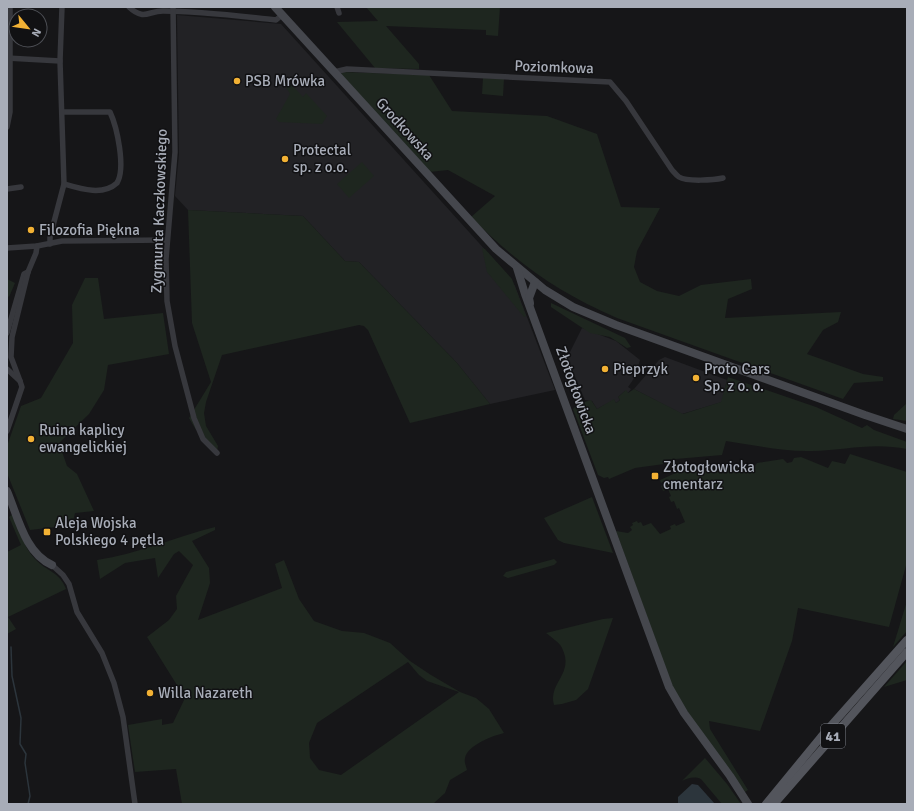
<svg xmlns="http://www.w3.org/2000/svg" width="914" height="811" font-family="Signika,sans-serif">
	<rect width="100%" height="100%" fill="#161618"/>
	<g fill="#222225">
		<path d="M177 15 281 24 507 274 515 286 555 390 490 404 457 363 359 262 345 261 303 216 188 210 175 196 179 154Z"/>
		<path d="M582 328 616 341 640 360 635 377 628 387 631 389 628 393 625 391 618 397 620 400 616 403 614 400 597 409 592 401 585 400 567 358Z"/>
		<path d="M665 357 727 380 722 402 682 414 634 389 659 360Z"/>
	</g>
	<g fill="#1e261f" fill-rule="evenodd">
		<path d="M366 7H500L498 36 486 35V30L386 26 419 64V69L375 68 337 22 378 21Z"/>
		<path d="M342 72 429 75 452 111 547 116 597 134 621 207 660 208 637 251 634 267 640 282 657 291 679 296 701 285 751 279 752 289 728 299 725 318 841 312 838 322 823 330 807 354 863 374 883 377V381L854 383 843 399 617 318C557 292 517 263 471 217L495 196 448 170 429 172 341 75Z"/>
		<path d="M483 78 504 79 503 96 482 94Z"/>
		<path d="M284 83H290L303 97 306 93 327 116 322 124 279 122 276 119 290 94Z"/>
		<path d="M362 162 374 176 349 198 337 184Z"/>
		<path d="M188 210 303 216 345 261 359 262 457 363 490 404 410 423 368 330 364 326 359 325 222 355 206 402 204 413 206 426 218 446 217 451 205 438 201 430H196L189 418 211 382 192 323Z"/>
		<path d="M482 248 485 249 512 279 526 316 524 317 487 272Z"/>
		<path d="M85 278H98L104 319 163 313 169 354 108 365 104 390 89 414 59 443 67 466 77 474 94 511 75 513 72 525 30 530 7 473V446L21 406 41 398 73 343 72 305Z"/>
		<path d="M7 279 15 283 9 297 7 295Z"/>
		<path d="M551 303 625 338 631 347 627 348 610 337 590 333 551 307Z"/>
		<path d="M728 377 816 407 862 428 867 425 874 430 907 442V449C873 442 846 450 812 451 784 452 754 445 726 441L722 455 664 460V464L635 468 609 479 608 477 604 478 598 475 573 409 578 404 591 400 597 409 614 399 616 403 620 400 618 397 626 390 628 393 634 389 683 414 721 402Z"/>
		<path d="M907 403V421L893 419 894 415Z"/>
		<path d="M850 454 907 472V562L889 627 798 608 792 641 760 731 709 721 710 729 748 790 745 792 685 709 673 688 616 531 628 533 632 530 630 527 633 525 632 523 637 521 638 523 641 522 643 526 651 523 660 534 671 529 670 526 675 524 676 526 685 522 679 508 677 509 674 501 671 502 669 497 671 496 668 489 663 491 661 486 664 484 663 482 661 483 660 480 680 471 708 468 712 473 717 472 719 467 745 464 749 468 754 467 757 463 783 459 787 463 792 462 794 458 801 457 828 468 832 461 845 464Z"/>
		<path d="M592 497 613 553 564 543 558 540 544 518Z"/>
		<path d="M13 514C19 529 24 548 35 559 47 572 59 571 66 589L8 617 16 629 7 634V552L21 545 9 517Z"/>
		<path d="M215 527V530L192 541 209 568 210 583 198 620 282 588 275 564 284 560 299 599 314 621 342 631 364 633 390 643 410 661 431 675 460 692 476 698 489 709 504 733C492 736 468 745 465 758 464 762 466 766 467 770L450 780 445 793 434 803 438 804H182L176 769 135 772 128 725 162 719V725L173 723 185 698 147 637 169 620 177 609 176 596 193 565 179 551 174 554 158 578 155 558 125 563 100 579 97 560C138 554 175 537 215 527ZM408 662 419 675 427 681 459 692 341 775 319 770 310 758 309 743 317 723Z"/>
		<path d="M554 559 557 562 554 565 508 578 503 576 506 572Z"/>
		<path d="M907 601V631L893 647Z"/>
		<path d="M613 618 588 689 576 700 562 704 554 705C548 682 575 674 562 648 560 643 551 637 546 633L603 619Z"/>
		<path d="M907 661V680L884 687Z"/>
		<path d="M705 758 727 784 741 804H722L701 779C694 776 688 778 682 781Z"/>
	</g>
	<path fill="#2c353c" d="M692 784 698 785 715 804H678V797Z"/>
	<g fill="none" stroke-linecap="round" stroke-linejoin="round">
		<path stroke="#2c353c" stroke-width="1.5" d="M11 647 12 676 21 718 20 744 26 754 25 763 30 796 28 804"/>
		<g stroke="#37383d" stroke-width="5.5">
			<path d="M129 7C144 21 148 11 163 11 201 11 238 16 276 20L282 15"/>
			<path d="M173 7 175 152 166 259 167 301 175 346 194 418 203 439 217 453"/>
			<path d="M337 7 339 13"/>
			<path d="M7 58 60 61"/>
			<path d="M334 72 347 69 610 82 626 101 672 170C674 172 676 175 679 177 687 182 714 180 723 178"/>
			<path d="M63 112H110C117 127 126 168 117 183 103 196 81 189 64 184"/>
			<path d="M7 127 10 112V7"/>
			<path d="M7 189 21 187"/>
			<path d="M50 244V237L64 184 60 61 62 7"/>
			<path d="M7 248 37 246 62 241 167 240"/>
			<path d="M7 333 24 274 28 272"/>
			<path d="M7 369 20 381 22 387 7 431"/>
			<path d="M20 381 11 357 12 337 28 272 36 253 37 246"/>
			<path d="M52 565 63 575 69 584 77 612 102 653 114 683 123 717 135 804"/>
		</g>
		<g stroke="#45474d" stroke-width="8">
			<path d="M275 7 496 249 545 290 573 307 616 325 865 415 907 429"/>
			<path d="M517 268 525 294 669 687 684 713 730 776 748 804"/>
			<path d="M530 303 529 298 535 282"/>
			<path d="M7 491C18 517 25 553 52 565"/>
		</g>
		<g stroke="#53555c" stroke-width="8">
			<path d="M766 804 821 737 907 640"/>
			<path d="M774 804 907 652"/>
		</g>
	</g>
	<g fill="#f2b134" stroke="#111113" stroke-width="1.5">
		<circle cx="237" cy="81" r="4"/>
		<circle cx="285" cy="159" r="4"/>
		<circle cx="31" cy="230" r="4"/>
		<circle cx="605" cy="369" r="4"/>
		<circle cx="696" cy="378" r="4"/>
		<circle cx="31" cy="439" r="4"/>
		<rect x="651" y="472" width="8" height="8" rx="2"/>
		<rect x="43" y="528" width="8" height="8" rx="2"/>
		<circle cx="150" cy="693" r="4"/>
	</g>
	<g text-anchor="middle" stroke-width="3" stroke-linejoin="round" paint-order="stroke">
		<rect fill="#111113" stroke="#7b7e86" stroke-width="1" x="821" y="724" width="24" height="24" rx="3"/>
		<g font-size="14" font-weight="bold" fill="#a8adb8">
			<text x="833" y="741">41</text>
		</g>
		<g font-size="15" fill="#a8adb8" stroke="#111113">
			<text transform="translate(554 67) rotate(2)" y="5">Poziomkowa</text>
			<text transform="translate(405 129) rotate(48)" y="5">Grodkowska</text>
			<text transform="translate(159 211) rotate(-88)" y="5">Zygmunta Kaczkowskiego</text>
			<text transform="translate(576 390) rotate(70)" y="5">Złotogłowicka</text>
		</g>
		<g font-size="15" fill="#a8adb8" stroke="#111113" text-anchor="start">
			<text x="245" y="86">PSB Mrówka</text>
			<text x="293" y="155">Protectal<tspan x="293" dy="17">sp. z o.o.</tspan></text>
			<text x="39" y="235">Filozofia Piękna</text>
			<text x="613" y="374">Pieprzyk</text>
			<text x="704" y="374">Proto Cars<tspan x="704" dy="17">Sp. z o. o.</tspan></text>
			<text x="39" y="435">Ruina kaplicy<tspan x="39" dy="17">ewangelickiej</tspan></text>
			<text x="663" y="472">Złotogłowicka<tspan x="663" dy="17">cmentarz</tspan></text>
			<text x="55" y="528">Aleja Wojska<tspan x="55" dy="17">Polskiego 4 pętla</tspan></text>
			<text x="158" y="698">Willa Nazareth</text>
		</g>
	</g>
	<rect width="914" height="811" fill="none" stroke="#a8adb8" stroke-width="16"/>
	<g transform="translate(28 28) rotate(119)"><circle r="19" fill="#111113" stroke="#4d4f55"/>
	<path d="M0-3L7 15L0 10L-7 15Z" fill="#f2b134"/>
	<text y="-6" font-size="11" font-weight="bold" text-anchor="middle" fill="#a8adb8">N</text>
	</g>
</svg>
